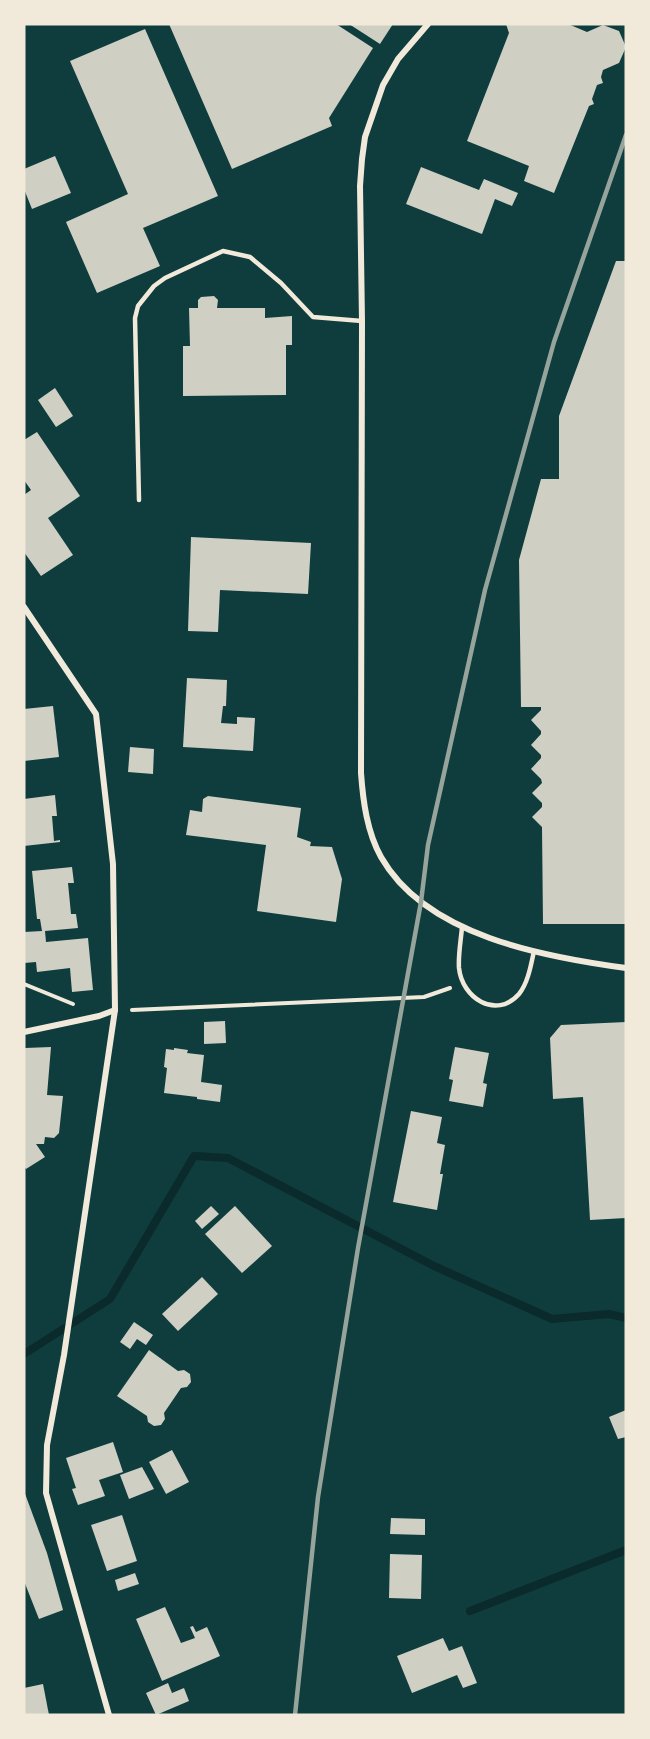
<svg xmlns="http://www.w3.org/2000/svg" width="650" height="1739" font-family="Lora,serif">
	<rect width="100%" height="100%" fill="#0f3d3e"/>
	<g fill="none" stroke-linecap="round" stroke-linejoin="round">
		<g stroke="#0a2a2b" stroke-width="8">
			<path d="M24 1354 110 1299 194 1156 228 1158 434 1266 552 1319 609 1314 626 1318"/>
			<path d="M470 1611 626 1550"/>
		</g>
	</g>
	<g fill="#cfcfc3">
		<path d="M169 24H336L373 48 329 118 332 126 232 169Z"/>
		<path d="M349 24H393L380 44Z"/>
		<path d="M506 24H568L587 32 603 25 619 31 626 47 619 63 603 70 601 77 603 83 597 85 592 99 594 104 589 106 554 193 524 181 529 166 467 141 509 33Z"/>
		<path d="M145 29 218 196 143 228 160 266 97 293 66 222 128 194 70 61Z"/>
		<path d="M55 156 71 193 32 209 24 189V169Z"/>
		<path d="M421 167 479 190 484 179 518 193 512 206 495 199 482 234 406 204Z"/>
		<path d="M616 261H626V924H543L542 827 532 817 542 807V803L532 793 542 783 541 779 531 769 541 758V755L531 745 541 734V731L531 720 541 710V707H521L519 560 541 479H559V416Z"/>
		<path d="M214 296 218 300 217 308H265V318L292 316V345H286V395L183 396V346H190L189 308H198V300L201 297Z"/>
		<path d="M55 388 73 416 56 427 38 400Z"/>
		<path d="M37 432 80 496 48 518 73 555 41 576 24 552V495L31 490 24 480V440Z"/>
		<path d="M191 537 311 543 308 594 220 590 218 632 188 631Z"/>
		<path d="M187 678 227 680 226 706H223L221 723 237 724V717L255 718 253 751 183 747Z"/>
		<path d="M53 706 59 757 24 761V709Z"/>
		<path d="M130 747 154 749 153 774 128 772Z"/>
		<path d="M55 795 57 816H52L54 841 60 840V842L24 846V799Z"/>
		<path d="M208 796 301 808 297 837 311 842 310 846 332 847 342 879 336 922 257 911 266 845 186 835 190 810 202 812 203 799Z"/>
		<path d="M72 867 74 883H68L71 914H76L78 928 45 931 46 942 88 938 93 990 72 992 70 968 37 972 36 962 24 963V932L42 931 40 919H37L32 871Z"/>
		<path d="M225 1021 226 1043 204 1044V1022Z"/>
		<path d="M626 1022V1218L590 1220 583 1097 553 1099 550 1038 561 1025Z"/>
		<path d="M51 1047 47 1095 63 1096 59 1133 54 1138 45 1137 44 1144H36L45 1157 26 1169 24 1166 25 1048Z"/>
		<path d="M455 1047 489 1053 483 1083 487 1084 483 1107 449 1101 453 1080 449 1079Z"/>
		<path d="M174 1048 188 1050 187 1053 204 1055 201 1082 222 1085 220 1102 197 1099V1097L164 1093 167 1068 164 1067 166 1049 174 1050Z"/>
		<path d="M411 1111 442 1117 437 1143 445 1145 440 1174H443L437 1210 393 1202Z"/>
		<path d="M211 1206 219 1214 202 1229 195 1221Z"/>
		<path d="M235 1206 272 1246 242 1273 205 1234Z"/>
		<path d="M202 1277 218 1294 178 1331 162 1314Z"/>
		<path d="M134 1322 153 1335 146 1345 137 1339 130 1349 120 1342Z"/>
		<path d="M149 1350 178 1371 184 1370 190 1374 191 1382 187 1387 181 1388 164 1413 165 1419 161 1425 154 1426 148 1422 147 1416 117 1396Z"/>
		<path d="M626 1410V1437L618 1439 609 1417Z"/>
		<path d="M113 1442 123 1472 99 1480 105 1496 78 1505 72 1489 76 1488 66 1458Z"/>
		<path d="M172 1450 189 1482 166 1494 149 1462Z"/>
		<path d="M142 1467 154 1489 129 1499 120 1475Z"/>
		<path d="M24 1491 47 1553 63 1610 39 1619 24 1581Z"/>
		<path d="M122 1515 137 1561 107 1571 91 1525Z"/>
		<path d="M391 1518 425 1519V1535L390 1534Z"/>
		<path d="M390 1554 422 1555 421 1599 389 1598Z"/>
		<path d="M135 1573 139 1584 118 1591 115 1580Z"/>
		<path d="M165 1607 181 1643 195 1638 190 1627 193 1626 196 1632 207 1627 220 1656 162 1681 136 1619Z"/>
		<path d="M443 1638 449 1651 462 1646 477 1683 463 1688 457 1675 412 1693 397 1656Z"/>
		<path d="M168 1683 172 1693 184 1688 189 1701 156 1715 146 1693Z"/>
		<path d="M43 1684 49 1715H24V1688Z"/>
	</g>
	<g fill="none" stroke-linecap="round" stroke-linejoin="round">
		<g stroke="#f1e9da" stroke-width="4">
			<path d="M24 984 73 1004"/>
			<path d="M132 1010 402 998 424 997 450 988"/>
		</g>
		<g stroke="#f1e9da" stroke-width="4.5">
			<path d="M139 500 135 318 138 306 154 286 165 278 223 251 250 257 281 283 313 317 362 321"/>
			<path d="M462 927C461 940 458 955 459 968 462 998 496 1020 519 994 528 983 531 965 534 951"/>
		</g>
		<g stroke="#f1e9da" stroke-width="6">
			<path d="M428 24 398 59 383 85 365 137 362 159 360 186 362 321 361 773C363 801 367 832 381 857 426 936 544 957 626 968"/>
			<path d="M24 607 96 714 113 864 115 1010 64 1355 47 1445 46 1493 109 1715"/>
			<path d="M24 1032 99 1016 115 1010"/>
		</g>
		<path stroke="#97a49c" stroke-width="4.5" d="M295 1715 318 1497 358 1248 421 902 428 845 485 590 554 342 626 135"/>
	</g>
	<rect width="650" height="1739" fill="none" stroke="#f1e9da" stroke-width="51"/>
</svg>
